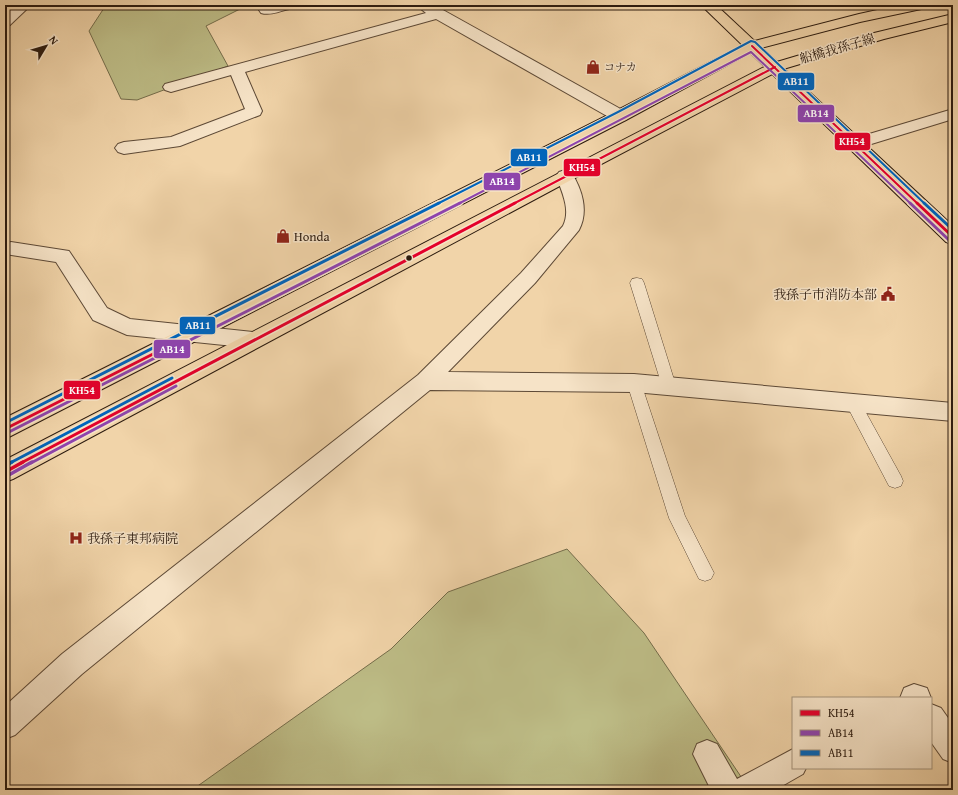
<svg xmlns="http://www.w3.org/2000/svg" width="958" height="795" font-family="'Gentium Book Plus','Noto Serif JP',serif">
	<rect width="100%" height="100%" fill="#f1d4a9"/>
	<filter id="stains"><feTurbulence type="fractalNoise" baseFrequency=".005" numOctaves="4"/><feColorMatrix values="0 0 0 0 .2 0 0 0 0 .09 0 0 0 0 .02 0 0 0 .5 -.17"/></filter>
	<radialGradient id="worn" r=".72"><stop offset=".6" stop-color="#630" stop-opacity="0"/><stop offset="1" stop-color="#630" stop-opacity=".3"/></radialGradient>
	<g fill="#bdbc86" stroke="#746c4a">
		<path d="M106 5H248L206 26 228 66 137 100 121 99 89 31Z"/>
		<path d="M567 549 644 633 750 790H192L391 649 448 592Z"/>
	</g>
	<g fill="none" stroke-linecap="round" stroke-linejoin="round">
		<defs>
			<g id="lane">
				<path d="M637 278 642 279 644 283 676 386 674 390 669 392 664 390 662 386 630 283 632 279Z"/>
				<path d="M634 377 639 379 641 383 685 516 714 573 711 579 705 581 699 579 669 518 627 383 629 379Z"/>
				<path d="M854 398 859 400 901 476 903 481 901 486 895 488 889 486 846 404 849 400Z"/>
			</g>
			<g id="street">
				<path d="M15 5H31L10 25 5 26V14Z"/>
				<path d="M269 5H295L293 8C283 10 271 16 261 13L259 10 261 7Z"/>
				<path d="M420 5H434L626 112 628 116 626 120 620 121 614 120 436 19 245 72 262 111 260 115 180 146 124 154 118 152 115 148 118 144 124 142 171 137 245 109 231 75 171 92 165 90 163 87 165 84 426 13 421 9Z"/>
				<path d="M953 109V119L855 149 849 148 846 144 849 140Z"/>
				<path d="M565 170 571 172C582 189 589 211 579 230L535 283 448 372 634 374 953 403V421L634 392 430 390 82 674 15 735 5 739V706L62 654 418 375 521 273 563 226C571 210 562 192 556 176L559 172Z"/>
				<path d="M11 242 69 251 107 308 130 319 253 332 260 334 263 340 260 346 253 348 127 335 93 320 56 262 5 254V244Z"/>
				<path d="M914 684 927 688 931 698H900L904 688Z"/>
				<path d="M931 704 941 708 953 725V763L943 759 931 742Z"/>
				<path d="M707 740 717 744 737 779 793 749V768H806L803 774 775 790H711L693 754 697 744Z"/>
			</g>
			<g id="primary">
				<path d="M900 5H928L926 8 860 22 757 49 626 120 5 439V418L614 112 747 43 859 14Z"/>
				<path d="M953 14V22L884 39 780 70 571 180 13 479 5 482V460L770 64 874 33Z"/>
			</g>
			<path id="highway" d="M701 5H716L953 226V244L946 242Z"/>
		</defs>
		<use href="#lane" stroke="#5d4936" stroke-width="1"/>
		<use href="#street" stroke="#5d4936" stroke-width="2"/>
		<use href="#primary" stroke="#2c1b0f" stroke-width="2"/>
		<use href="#highway" stroke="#2c1b0f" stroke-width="2"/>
		<use href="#lane" fill="#f6e3c7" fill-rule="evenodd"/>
		<use href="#street" fill="#f6e3c7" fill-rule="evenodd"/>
		<use href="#primary" fill="#f1d4a9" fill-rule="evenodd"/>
		<use href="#highway" fill="#f1d4a9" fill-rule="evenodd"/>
		<defs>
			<g id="bus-1-far2">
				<path d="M752 46 918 204"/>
				<path d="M513 204 775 67"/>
			</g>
			<g id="bus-1-far1">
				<path d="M917 203 953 237"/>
				<path d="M5 429 159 351"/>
				<path d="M21 463 515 203"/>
			</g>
			<path id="bus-1" d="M5 472 23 462"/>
			<path id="bus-2-far2" d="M458 204 751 52 911 204"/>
			<g id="bus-2-far1">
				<path d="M910 203 950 241"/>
				<path d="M7 433 460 203"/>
				<path d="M31 463 176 386"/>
			</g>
			<path id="bus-2" d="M7 476 32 462"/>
			<path id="bus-3-far2" d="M437 204 618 112 751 41 755 42 925 204"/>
			<g id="bus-3-far1">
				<path d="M924 203 953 230"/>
				<path d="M5 423 439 203"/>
				<path d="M10 463 172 378"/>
			</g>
			<path id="bus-3" d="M5 466 12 462"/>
		</defs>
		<use href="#bus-1-far2" stroke="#f6e3c7" stroke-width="4"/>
		<use href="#bus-1-far1" stroke="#f6e3c7" stroke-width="6"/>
		<use href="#bus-1" stroke="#f6e3c7" stroke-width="6"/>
		<use href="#bus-2-far2" stroke="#f6e3c7" stroke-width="4"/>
		<use href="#bus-2-far1" stroke="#f6e3c7" stroke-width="6"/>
		<use href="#bus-2" stroke="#f6e3c7" stroke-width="6"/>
		<use href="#bus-3-far2" stroke="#f6e3c7" stroke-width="4"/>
		<use href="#bus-3-far1" stroke="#f6e3c7" stroke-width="6"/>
		<use href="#bus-3" stroke="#f6e3c7" stroke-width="6"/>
		<use href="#bus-1-far2" stroke="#e4002b" stroke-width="2"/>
		<use href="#bus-1-far1" stroke="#e4002b" stroke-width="3"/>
		<use href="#bus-1" stroke="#e4002b" stroke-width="3.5"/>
		<use href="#bus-2-far2" stroke="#8e44ad" stroke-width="2"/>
		<use href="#bus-2-far1" stroke="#8e44ad" stroke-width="3"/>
		<use href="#bus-2" stroke="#8e44ad" stroke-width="3.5"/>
		<use href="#bus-3-far2" stroke="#0065bd" stroke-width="2"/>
		<use href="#bus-3-far1" stroke="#0065bd" stroke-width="3"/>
		<use href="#bus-3" stroke="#0065bd" stroke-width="3.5"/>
	</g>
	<defs>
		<symbol id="shop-bare" viewBox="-9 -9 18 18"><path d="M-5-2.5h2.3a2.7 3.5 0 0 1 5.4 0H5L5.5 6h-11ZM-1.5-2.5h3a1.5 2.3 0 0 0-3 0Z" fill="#8f2418" stroke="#f6e3c7" stroke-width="2.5" paint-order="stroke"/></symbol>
		<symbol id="civic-bare" viewBox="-9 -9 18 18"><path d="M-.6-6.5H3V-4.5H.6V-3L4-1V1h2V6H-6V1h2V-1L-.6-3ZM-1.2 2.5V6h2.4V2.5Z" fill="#8f2418" stroke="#f6e3c7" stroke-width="2.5" paint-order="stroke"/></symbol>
		<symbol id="hospital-bare" viewBox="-9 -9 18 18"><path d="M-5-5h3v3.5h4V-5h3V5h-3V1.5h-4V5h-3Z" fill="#8f2418" stroke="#f6e3c7" stroke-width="2.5" paint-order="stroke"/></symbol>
	</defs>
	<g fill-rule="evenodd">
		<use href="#shop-bare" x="583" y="57" width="20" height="20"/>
		<use href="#shop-bare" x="273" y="226" width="20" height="20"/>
		<use href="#civic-bare" x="878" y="284" width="20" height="20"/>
		<use href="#hospital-bare" x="66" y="528" width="20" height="20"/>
	</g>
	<circle fill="#2c1b0f" stroke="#f6e3c7" stroke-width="1.5" cx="409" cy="258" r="3.5"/>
	<g text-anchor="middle" stroke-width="3" stroke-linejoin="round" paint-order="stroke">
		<g font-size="11" fill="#2c1b0f" stroke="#f6e3c7" text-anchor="start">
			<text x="604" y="71">コナカ</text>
		</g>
		<g font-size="13" fill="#2c1b0f" stroke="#f6e3c7">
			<text transform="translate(837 48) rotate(-16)" y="5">船橋我孫子線</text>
		</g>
		<g font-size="13" fill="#2c1b0f" stroke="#f6e3c7" text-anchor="start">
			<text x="294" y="241">Honda</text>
			<text x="877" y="299" text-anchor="end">我孫子市消防本部</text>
			<text x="87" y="543">我孫子東邦病院</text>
		</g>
	</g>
	<g stroke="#f6e3c7" stroke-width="1.5">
		<rect x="777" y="72" width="38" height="19" rx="4" fill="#0065bd"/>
		<rect x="797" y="104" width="38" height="19" rx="4" fill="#8e44ad"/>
		<rect x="834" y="132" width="37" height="19" rx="4" fill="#e4002b"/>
		<rect x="510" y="148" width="38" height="19" rx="4" fill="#0065bd"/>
		<rect x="563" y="158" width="38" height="19" rx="4" fill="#e4002b"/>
		<rect x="483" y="172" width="38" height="19" rx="4" fill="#8e44ad"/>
		<rect x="179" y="316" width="37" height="19" rx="4" fill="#0065bd"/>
		<rect x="153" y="339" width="38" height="20" rx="4" fill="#8e44ad"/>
		<rect x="63" y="380" width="38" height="20" rx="4" fill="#e4002b"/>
	</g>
	<g font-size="11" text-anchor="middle" font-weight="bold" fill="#fff">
		<text x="796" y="85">AB11</text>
		<text x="816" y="117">AB14</text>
		<text x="852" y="145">KH54</text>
		<text x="529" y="161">AB11</text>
		<text x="582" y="171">KH54</text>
		<text x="502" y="185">AB14</text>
		<text x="198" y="329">AB11</text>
		<text x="172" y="353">AB14</text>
		<text x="82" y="394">KH54</text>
	</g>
	<rect width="958" height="795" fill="none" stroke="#f1d4a9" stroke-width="20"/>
	<rect x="6" y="6" width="946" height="783" fill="none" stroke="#2c1b0f" stroke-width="2"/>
	<rect x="10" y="10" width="938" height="775" fill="none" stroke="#2c1b0f"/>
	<rect x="792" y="697" width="140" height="72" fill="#f6e3c7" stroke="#a5937d"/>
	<rect x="800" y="710" width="20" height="6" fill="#e4002b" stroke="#a5937d"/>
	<text x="828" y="717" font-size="12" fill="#2c1b0f">KH54</text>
	<rect x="800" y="730" width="20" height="6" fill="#8e44ad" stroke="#a5937d"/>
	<text x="828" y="737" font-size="12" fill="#2c1b0f">AB14</text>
	<rect x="800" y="750" width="20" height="6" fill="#0065bd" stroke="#a5937d"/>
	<text x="828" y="757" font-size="12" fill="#2c1b0f">AB11</text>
	<g transform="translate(46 46) rotate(52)" stroke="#f6e3c7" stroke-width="3" paint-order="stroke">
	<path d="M0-3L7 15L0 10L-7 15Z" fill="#2c1b0f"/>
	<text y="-6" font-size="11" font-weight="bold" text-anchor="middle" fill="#2c1b0f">N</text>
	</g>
	<rect width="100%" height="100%" filter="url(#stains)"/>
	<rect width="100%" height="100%" fill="url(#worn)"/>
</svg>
